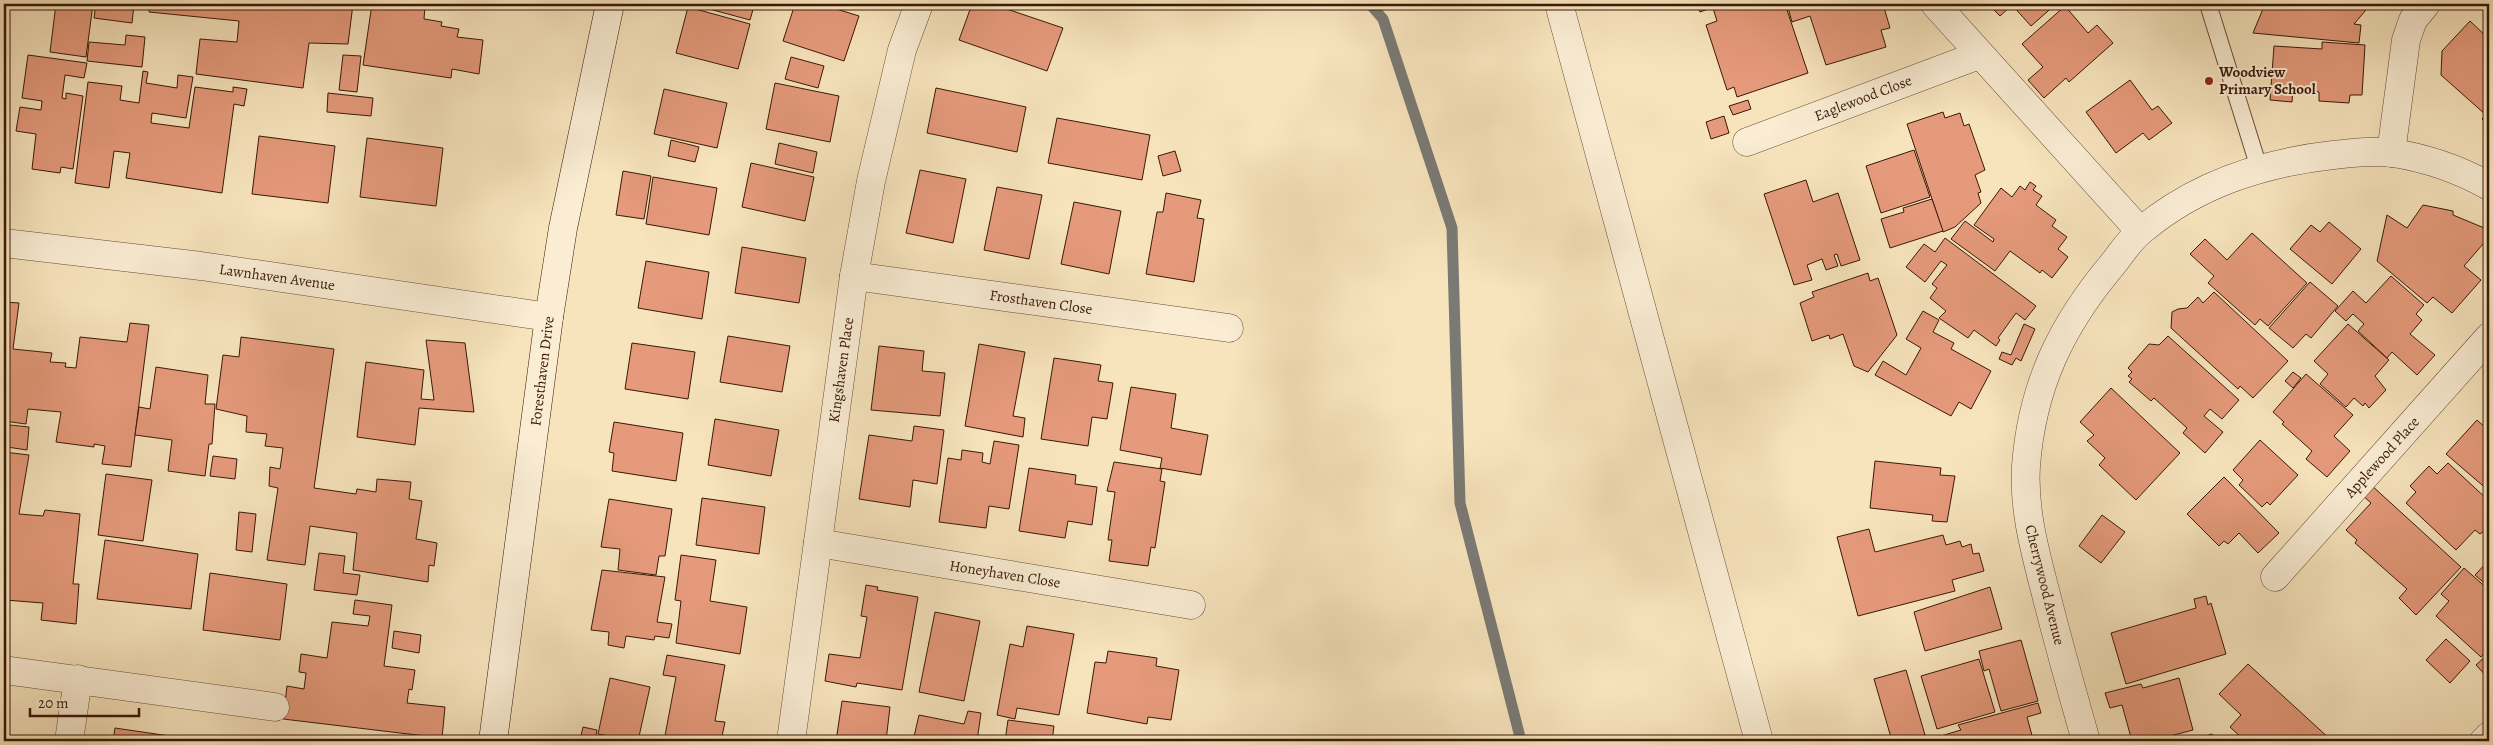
<svg xmlns="http://www.w3.org/2000/svg" width="2493" height="745" font-family="Alegreya,serif">
	<rect width="100%" height="100%" fill="#f7e4bd"/>
	<filter id="stains"><feTurbulence type="fractalNoise" baseFrequency=".004" numOctaves="4"/><feColorMatrix values="0 0 0 0 .2 0 0 0 0 .09 0 0 0 0 .02 0 0 0 .5 -.17"/></filter>
	<radialGradient id="worn" r=".72"><stop offset=".6" stop-color="#630" stop-opacity="0"/><stop offset="1" stop-color="#630" stop-opacity=".3"/></radialGradient>
	<g fill="none" stroke-linecap="round" stroke-linejoin="round">
		<path stroke="#7a7a75" stroke-width="11" d="M1370 4 1383 19 1452 228 1460 503 1521 741"/>
	</g>
	<g fill="#e59a7b" stroke="#3a1808">
		<path d="M56 4H93L86 57 50 52Z"/>
		<path d="M96 4H134L132 23 94 18Z"/>
		<path d="M150 4H353L348 44 309 43 303 88 196 74 200 39 237 42 239 21 149 12Z"/>
		<path d="M372 4 425 6 424 19 442 22 441 26 459 29 457 37 483 40 479 74 452 69 451 78 363 65Z"/>
		<path d="M691 4H746L754 6 750 20Z"/>
		<path d="M795 4H820L859 16 844 61 783 41Z"/>
		<path d="M972 4H992L1063 28 1047 71 959 40Z"/>
		<path d="M1697 4H1712L1714 7 1700 12Z"/>
		<path d="M1726 4H1785L1808 73 1737 97 1734 87 1727 90 1706 25 1717 21 1713 8Z"/>
		<path d="M1787 4H1855L1856 8 1871 4H1883L1890 28 1881 30 1886 47 1826 65 1810 16 1792 22Z"/>
		<path d="M1988 4H2056L2031 26 2012 5 2000 16Z"/>
		<path d="M2265 4H2371L2354 24 2361 25 2359 43 2253 33Z"/>
		<path d="M2065 6 2088 33 2097 25 2113 43 2069 82 2066 78 2044 98 2028 80 2043 67 2022 44Z"/>
		<path d="M688 7 750 24 738 69 676 53Z"/>
		<path d="M2470 21 2489 39V125L2482 119 2486 115 2441 75 2442 51Z"/>
		<path d="M126 35 145 37 142 67 87 61 89 42 125 45Z"/>
		<path d="M2322 42 2365 45 2362 95H2350L2349 103 2319 101V92L2293 89 2292 102 2270 100 2274 46 2322 49Z"/>
		<path d="M28 55 87 63 84 78 65 75 62 98 66 99V93L83 96 73 169 61 167 60 173 32 169 36 134 16 131 20 107 41 110 42 101 22 98Z"/>
		<path d="M343 55 361 56 357 92 339 90Z"/>
		<path d="M791 57 824 66 818 88 785 79Z"/>
		<path d="M143 71 148 72 146 83 177 88 178 75 193 77 186 118 152 113 151 123 189 128 195 87 233 92V87L247 89 244 106 234 104 222 193 126 178 130 153 114 151 109 188 75 183 88 82 122 86 120 100 139 103Z"/>
		<path d="M2130 80 2152 110 2158 106 2172 123 2149 140 2143 133 2116 153 2086 112Z"/>
		<path d="M775 83 839 96 830 142 766 129Z"/>
		<path d="M936 88 1026 107 1017 152 927 133Z"/>
		<path d="M664 89 727 103 717 148 654 134Z"/>
		<path d="M328 93 373 98 371 116 327 112Z"/>
		<path d="M1748 100 1751 109 1733 115 1729 106Z"/>
		<path d="M1943 112 1945 118 1960 113 1964 126 1969 124 1985 170 1975 175 1981 192 1978 193 1981 203 1955 227 1943 232 1907 124Z"/>
		<path d="M1724 116 1729 133 1711 139 1706 122Z"/>
		<path d="M1057 118 1150 135 1142 180 1048 163Z"/>
		<path d="M259 136 335 146 328 203 252 194Z"/>
		<path d="M367 138 443 148 436 206 360 197Z"/>
		<path d="M671 140 699 147 695 162 668 156Z"/>
		<path d="M779 143 817 152 813 173 775 164Z"/>
		<path d="M1914 150 1930 197 1881 213 1866 166Z"/>
		<path d="M1175 151 1181 171 1163 176 1158 156Z"/>
		<path d="M751 163 814 177 805 221 742 207Z"/>
		<path d="M920 170 966 179 953 243 906 233Z"/>
		<path d="M623 171 651 176 644 219 616 215Z"/>
		<path d="M653 177 717 188 709 235 646 224Z"/>
		<path d="M1806 180 1813 202 1838 193 1860 260 1841 266 1837 254 1834 255 1838 266 1826 270 1822 259 1807 265 1812 280 1794 285 1764 194Z"/>
		<path d="M2030 182 2036 186 2033 190 2042 196 2036 205 2056 220 2052 226 2067 237 2058 249 2068 257 2052 278 2042 270 2040 273 2010 251 1995 271 1951 239 1965 221 1993 242 1994 239 1974 225 2001 188 2012 197 2020 186 2025 190Z"/>
		<path d="M997 187 1042 195 1029 259 984 250Z"/>
		<path d="M1166 193 1201 200 1197 218 1204 219 1194 282 1146 274 1157 212H1163Z"/>
		<path d="M1932 199 1943 231 1890 248 1881 219 1904 212 1903 208Z"/>
		<path d="M1074 202 1121 211 1109 274 1061 264Z"/>
		<path d="M2423 205 2453 211V215L2489 230V237L2464 266 2481 280 2452 313 2433 297 2427 303 2377 261 2387 215 2407 228Z"/>
		<path d="M2329 222 2361 249 2332 284 2290 249 2311 225 2320 232Z"/>
		<path d="M2252 233 2307 283 2268 326 2260 319 2255 325 2208 283 2214 276 2190 254 2205 239 2227 260Z"/>
		<path d="M1945 238 2036 306 2025 320 2016 313 1998 338 2000 340 1996 346 1974 330 1968 338 1939 318 1946 311 1930 298 1937 288 1932 284 1947 265 1941 261 1925 282 1906 267 1924 244 1935 252Z"/>
		<path d="M742 247 806 258 799 303 735 293Z"/>
		<path d="M646 261 709 272 702 319 638 308Z"/>
		<path d="M1868 273 1870 281 1878 278 1897 335 1868 372 1854 366 1843 334 1830 339 1829 335 1812 341 1800 303 1814 297 1812 292Z"/>
		<path d="M2391 276 2424 305 2416 314 2422 320 2410 334 2435 355 2417 375 2392 352 2387 358 2358 331 2364 324 2353 314 2346 321 2335 311 2353 291 2366 303Z"/>
		<path d="M2310 282 2338 306 2311 338 2306 334 2293 348 2269 328Z"/>
		<path d="M2214 292 2288 361 2253 398 2240 386 2238 389 2171 328 2172 312 2178 309 2187 308 2198 297 2203 303Z"/>
		<path d="M4 302 19 303 13 349 52 353 50 362 66 363 65 367 76 368 80 337 127 342 130 323 149 325 131 467 102 464 105 446 94 444V447L56 442 61 412 28 409 26 424 4 421Z"/>
		<path d="M1923 311 1939 320 1933 332 1954 343 1951 349 1991 371 1971 409 1959 402 1951 416 1875 375 1883 361 1906 375 1921 348 1906 339Z"/>
		<path d="M2024 324 2035 329 2021 361 2016 358 2012 365 1999 359 2002 352 2011 355Z"/>
		<path d="M2348 324 2389 360 2375 376 2386 390 2369 408 2365 403 2363 406 2354 398 2346 407 2320 384 2328 374 2314 361Z"/>
		<path d="M728 336 790 346 782 392 720 382Z"/>
		<path d="M2168 336 2239 400 2222 419 2210 409 2204 416 2223 432 2205 453 2183 433 2187 428 2154 398 2151 401 2129 382 2132 379 2128 376 2132 372 2128 368 2149 344 2159 345Z"/>
		<path d="M241 337 334 349 314 488 356 494 357 489 376 492 377 479 411 482 409 499 422 501 416 539 437 543 434 566 429 565 428 582 353 570 357 533 310 526 305 565 267 560 278 488 269 486 270 467 280 469 283 448 265 446 267 434 246 432 247 416 216 409 223 355 239 357Z"/>
		<path d="M426 340 465 343 474 412 419 408 415 445 357 437 366 362 424 370 421 399 434 400Z"/>
		<path d="M632 343 695 352 688 399 625 389Z"/>
		<path d="M979 344 1025 352 1013 416 1025 418 1023 437 965 426Z"/>
		<path d="M879 346 924 351 922 371 945 373 940 416 871 410Z"/>
		<path d="M1054 358 1101 365 1098 381 1113 383 1107 419 1092 417 1088 446 1041 439Z"/>
		<path d="M156 367 208 375 205 404H215L212 444H209L205 476 168 471 172 440 135 435 139 407 150 409Z"/>
		<path d="M2293 372 2301 378 2293 388 2285 381Z"/>
		<path d="M2306 374 2353 415 2334 436 2350 451 2327 477 2306 459 2312 451 2282 424 2284 422 2273 412Z"/>
		<path d="M1131 387 1176 394 1171 428 1208 435 1201 475 1160 468 1162 458 1120 450Z"/>
		<path d="M2111 388 2180 453 2136 500 2099 465 2105 458 2087 441 2094 435 2080 422Z"/>
		<path d="M2489 392V404L2483 399Z"/>
		<path d="M715 419 779 430 771 476 708 465Z"/>
		<path d="M2477 420 2489 431V491L2446 454Z"/>
		<path d="M614 422 683 433 676 481 612 471 614 453 609 452Z"/>
		<path d="M10 425 29 427 27 450 7 447Z"/>
		<path d="M914 426 944 430 937 484 913 480 910 507 859 499 869 435 912 441Z"/>
		<path d="M2260 440 2298 475 2270 505 2267 502 2262 507 2239 485 2243 480 2233 470Z"/>
		<path d="M994 441 1019 445 1009 509 989 506 986 528 939 522 948 458 961 460 962 450 983 453 982 462 990 464Z"/>
		<path d="M4 452 29 455 19 514 43 516 45 510 80 514 73 584H79L76 624 41 620 43 603 5 600 7 576 4 575Z"/>
		<path d="M213 456 237 459 235 479 210 476Z"/>
		<path d="M1875 461 1941 468 1940 475 1955 476 1947 522 1932 521 1933 515 1870 508Z"/>
		<path d="M1114 462 1162 469 1160 481 1165 482 1155 548 1151 547 1148 566 1109 561 1112 540H1108L1115 492 1107 491Z"/>
		<path d="M2448 463 2489 501V527L2480 534 2475 530 2456 550 2406 503 2416 492 2410 486 2429 466 2437 474Z"/>
		<path d="M1029 468 1076 475 1075 484 1097 487 1092 525 1068 521 1065 538 1019 531Z"/>
		<path d="M106 474 152 480 143 541 98 535Z"/>
		<path d="M2224 477 2279 533 2258 553 2239 533 2228 544 2224 541 2219 546 2187 514Z"/>
		<path d="M2370 484 2461 567 2416 615 2399 598 2407 589 2355 543 2357 540 2346 530 2371 503 2361 494Z"/>
		<path d="M702 498 765 507 759 554 696 545Z"/>
		<path d="M609 499 672 509 665 556H659L656 575 618 570 620 549 601 547Z"/>
		<path d="M239 512 256 514 252 552 236 550Z"/>
		<path d="M2102 515 2125 532 2101 563 2079 546Z"/>
		<path d="M1869 529 1875 552 1943 535 1946 545 1960 541 1962 547 1971 544 1973 554 1979 553 1984 571 1952 580 1955 591 1858 616 1837 537Z"/>
		<path d="M105 540 198 554 191 609 97 599Z"/>
		<path d="M319 553 345 556 343 573 360 575 357 595 314 590Z"/>
		<path d="M681 555 716 560 710 601 747 607 740 654 676 643 681 601 675 600Z"/>
		<path d="M2489 560V587L2475 575Z"/>
		<path d="M2464 568 2489 590V648L2481 657 2436 616 2449 601 2441 594Z"/>
		<path d="M602 570 665 577 657 622 672 624 669 638 655 636 654 640 626 636 624 648 608 645 609 632 591 630Z"/>
		<path d="M210 573 287 584 280 640 203 630Z"/>
		<path d="M866 585 878 587 877 590 918 597 902 690 857 683 856 687 825 681 829 654 860 658 867 617 861 616Z"/>
		<path d="M1990 587 2002 629 1925 651 1914 612Z"/>
		<path d="M2206 596 2208 605 2211 603 2226 654 2126 684 2111 633 2196 608 2194 599Z"/>
		<path d="M355 600 392 605 384 666 415 670 412 690 409 689 407 703 445 707 442 738 283 719 287 686 304 689 306 673 299 672 301 654 327 658 332 622 368 626 370 616 353 614Z"/>
		<path d="M935 612 980 621 964 701 919 692Z"/>
		<path d="M1027 626 1074 634 1059 715 1017 708 1015 719 997 715 1010 644 1023 647Z"/>
		<path d="M394 631 421 635 419 653 392 648Z"/>
		<path d="M2446 639 2470 661 2450 683 2426 660Z"/>
		<path d="M2021 640 2038 701 2001 711 1989 669 1984 671 1979 651Z"/>
		<path d="M1108 651 1157 658 1156 666 1179 670 1171 720 1148 717 1147 724 1087 713 1095 662 1106 663Z"/>
		<path d="M2489 653V679L2476 665Z"/>
		<path d="M667 655 725 665 715 721 725 722 721 741H664L676 677 663 675Z"/>
		<path d="M1979 659 1995 712 1937 729 1921 676Z"/>
		<path d="M2248 664 2331 740 2330 741H2241L2243 739 2230 727 2241 715 2219 694Z"/>
		<path d="M1906 670 1925 735 1901 741H1892L1874 679Z"/>
		<path d="M610 678 650 687 638 741 598 734Z"/>
		<path d="M2179 678 2193 730 2151 741H2132L2122 705 2110 708 2105 693 2141 684 2143 688Z"/>
		<path d="M842 701 890 707 886 741H836Z"/>
		<path d="M2038 703 2041 713 2027 717 2033 739 2025 741H1931V739L1961 730 1958 725Z"/>
		<path d="M968 711 981 713 977 741H913L919 715 964 724Z"/>
		<path d="M1008 720 1054 726 1052 741H1005Z"/>
		<path d="M583 727 597 730 595 741 580 740Z"/>
		<path d="M115 728 197 740V741H113Z"/>
		<path d="M2212 734 2214 741H2196L2195 739Z"/>
	</g>
	<g fill="none" stroke-linecap="round" stroke-linejoin="round">
		<defs>
			<path id="lane" d="M2208 4 2259 168"/>
			<g id="street">
				<path d="M1559 4 1759 741"/>
				<path d="M1935 4 2140 231"/>
				<path d="M1747 142 1979 55"/>
				<path d="M2391 153 2406 40 2413 20 2426 4"/>
				<path d="M4 243 201 266 549 317"/>
				<path d="M854 276 1229 328"/>
				<path d="M818 543 1191 605"/>
				<path d="M2275 577 2489 337"/>
				<path d="M4 670 275 707"/>
				<path d="M69 741 78 679"/>
				<path d="M791 741 854 276 871 181 902 50 919 4"/>
				<path d="M2086 741C2073 695 2060 649 2048 602 2037 558 2023 513 2026 466 2032 386 2061 326 2112 265 2121 254 2130 239 2142 230 2197 184 2262 163 2333 155 2352 153 2374 150 2393 153 2426 158 2460 170 2489 186"/>
				<path d="M2484 741 2489 736"/>
			</g>
			<path id="secondary" d="M493 741 549 317 563 228 610 4"/>
		</defs>
		<use href="#lane" stroke="#694b35" stroke-width="18"/>
		<use href="#street" stroke="#694b35" stroke-width="29"/>
		<use href="#secondary" stroke="#3a1808" stroke-width="29"/>
		<use href="#lane" stroke="#faedd4" stroke-width="16"/>
		<use href="#street" stroke="#faedd4" stroke-width="28"/>
		<use href="#secondary" stroke="#faedd4" stroke-width="28"/>
	</g>
	<circle fill="#8f2418" stroke="#faedd4" stroke-width="2" cx="2209" cy="81" r="5"/>
	<g text-anchor="middle" stroke-width="4" stroke-linejoin="round" paint-order="stroke">
		<g font-size="15" font-weight="bold" fill="#3a1808" stroke="#faedd4" text-anchor="start">
			<text x="2219" y="77">Woodview<tspan x="2219" dy="17">Primary School</tspan></text>
		</g>
		<g font-size="15" fill="#3a1808" stroke="#faedd4">
			<text transform="translate(1863 98) rotate(-21)" y="5">Eaglewood Close</text>
			<text transform="translate(277 277) rotate(8)" y="5">Lawnhaven Avenue</text>
			<text transform="translate(1041 302) rotate(8)" y="5">Frosthaven Close</text>
			<text transform="translate(841 370) rotate(-82)" y="5">Kingshaven Place</text>
			<text transform="translate(542 371) rotate(-83)" y="5">Foresthaven Drive</text>
			<text transform="translate(2382 457) rotate(-48)" y="5">Applewood Place</text>
			<text transform="translate(1005 574) rotate(9)" y="5">Honeyhaven Close</text>
			<text transform="translate(2045 585) rotate(76)" y="5">Cherrywood Avenue</text>
		</g>
	</g>
	<rect width="2493" height="745" fill="none" stroke="#f7e4bd" stroke-width="20"/>
	<rect x="5" y="5" width="2483" height="735" fill="none" stroke="#3a1808" stroke-width="2.5"/>
	<rect x="10" y="10" width="2473" height="725" fill="none" stroke="#3a1808"/>
	<path d="M30 708v8h109v-8" fill="none" stroke="#3a1808" stroke-width="2.5"/>
	<text x="38" y="708" font-size="15" fill="#3a1808" stroke="#faedd4" stroke-width="4" paint-order="stroke">20 m</text>
	<rect width="100%" height="100%" filter="url(#stains)"/>
	<rect width="100%" height="100%" fill="url(#worn)"/>
</svg>
